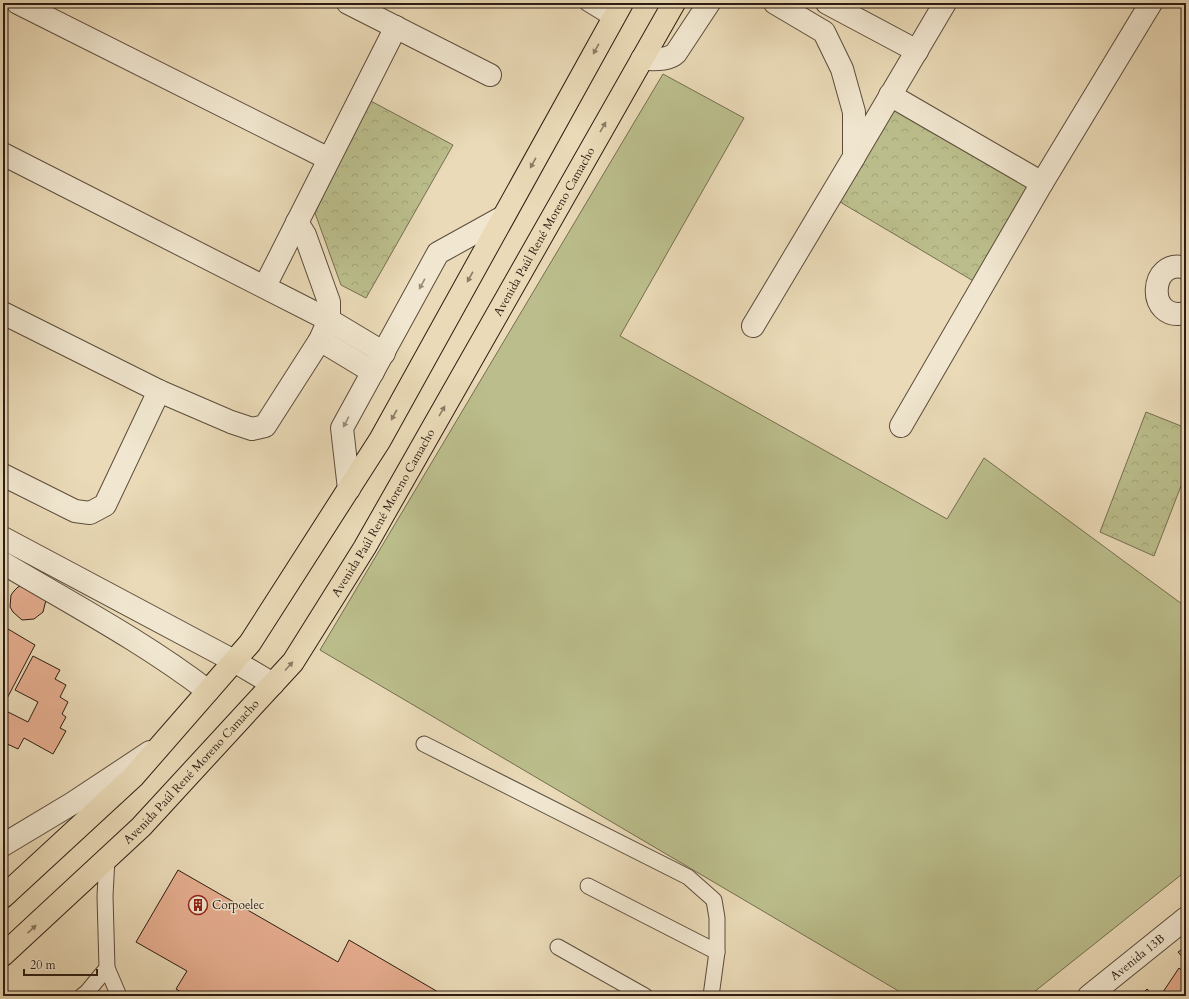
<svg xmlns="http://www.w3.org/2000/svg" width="1189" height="999" font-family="Cardo,serif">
	<defs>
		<pattern id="park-crowns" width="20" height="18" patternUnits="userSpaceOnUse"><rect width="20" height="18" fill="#bbbe8c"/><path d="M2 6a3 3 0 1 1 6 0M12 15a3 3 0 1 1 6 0" fill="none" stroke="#a1a378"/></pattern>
	</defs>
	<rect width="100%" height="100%" fill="#eadab7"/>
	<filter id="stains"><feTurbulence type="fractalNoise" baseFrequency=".005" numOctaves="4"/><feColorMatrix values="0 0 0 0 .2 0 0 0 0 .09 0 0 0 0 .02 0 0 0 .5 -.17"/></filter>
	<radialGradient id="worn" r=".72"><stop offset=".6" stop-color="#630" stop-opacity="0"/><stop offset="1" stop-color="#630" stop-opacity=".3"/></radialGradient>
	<path fill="#bbbe8c" stroke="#746e50" d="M663 74 744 118 620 336 947 519 984 458 1186 607V871L1029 996H907L320 650Z"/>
	<g fill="url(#park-crowns)" stroke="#746e50">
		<path d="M369 100 453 145 366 298 341 285 315 213Z"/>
		<path d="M892 104 1030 184 975 282 835 199Z"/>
		<path d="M1146 412 1186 428V473L1154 556 1100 532Z"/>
	</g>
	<g fill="#e6ae90" stroke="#2d1d13">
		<path d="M24 585 46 600 43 612 34 619 22 620 13 612 10 607 11 595 14 591 18 587Z"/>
		<path d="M3 626 35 645 3 706Z"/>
		<path d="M33 656 60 670 55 679 66 685 60 697 68 702 62 714 66 717 60 728 66 731 53 754 24 738 18 749 3 742 4 710 28 722 38 702 15 690Z"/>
		<path d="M178 870 338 962 349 940 445 996H188L176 989 187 971 136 942Z"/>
		<path d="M1186 947V961L1178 952Z"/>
		<path d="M1179 968 1186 974V996H1168L1163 992Z"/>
		<path d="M1147 989 1154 996H1140Z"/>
	</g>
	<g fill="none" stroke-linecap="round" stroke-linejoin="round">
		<defs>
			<g id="service">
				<path d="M587 3 613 19"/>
				<path d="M424 744 688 877 714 900 717 918V952L711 996"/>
				<path d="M588 886 717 952"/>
				<path d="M558 947 645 996"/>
				<path d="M107 968 119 996"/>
				<path d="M82 996 87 992 107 968 105 896 107 858"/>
			</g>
			<g id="minor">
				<path d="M18 3 329 159"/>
				<path d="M348 3 490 75"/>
				<path d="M827 3 917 51"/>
				<path d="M642 59C654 59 668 61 676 53L709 3"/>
				<path d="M890 95 1042 183"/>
				<path d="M3 154 329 320 384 353"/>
				<path d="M854 157 945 3"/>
				<path d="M1186 268C1149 256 1145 323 1186 313"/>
				<path d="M265 286 396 27"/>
				<path d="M3 313 159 391 231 422 252 429 265 426 320 340 329 320V302L305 235 297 222"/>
				<path d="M753 326 854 157V112L842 69 824 32 775 3"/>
				<path d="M320 340 373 372"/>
				<path d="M901 426 1042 183 1151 3"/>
				<path d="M3 475 75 511 90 513 105 505 159 391"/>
				<path d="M349 489 342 428 438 253 503 217"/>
				<path d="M3 538 234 661 273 684"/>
				<path d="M3 563C72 604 144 642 208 691"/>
				<path d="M3 845 73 803 150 752"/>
				<path id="s1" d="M1089 996 1186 918"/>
			</g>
			<g id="primary">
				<path d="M3 897 133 777 250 643 380 440 622 3"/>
				<path id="s2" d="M3 955 141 827 293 662 365 547 674 3"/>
			</g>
		</defs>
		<use href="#service" stroke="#5c4c3c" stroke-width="17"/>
		<use href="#minor" stroke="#5c4c3c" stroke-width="24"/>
		<use href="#primary" stroke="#2d1d13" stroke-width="24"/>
		<use href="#service" stroke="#f1e7d0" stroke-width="15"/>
		<use href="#minor" stroke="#f1e7d0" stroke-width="22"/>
		<use href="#primary" stroke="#eadab7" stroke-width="22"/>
	</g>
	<defs><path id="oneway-solid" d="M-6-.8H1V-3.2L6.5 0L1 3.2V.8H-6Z"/></defs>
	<g fill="#8c7c65">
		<use href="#oneway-solid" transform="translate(596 49) rotate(119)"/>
		<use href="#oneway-solid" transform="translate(603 127) rotate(-60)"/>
		<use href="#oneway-solid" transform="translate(533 163) rotate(119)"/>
		<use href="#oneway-solid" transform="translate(470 277) rotate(119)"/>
		<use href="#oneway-solid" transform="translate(442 411) rotate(-60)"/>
		<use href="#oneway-solid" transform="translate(394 415) rotate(119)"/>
		<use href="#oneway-solid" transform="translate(289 666) rotate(-48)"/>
		<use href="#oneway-solid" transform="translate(32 929) rotate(-43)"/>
	</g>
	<g fill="#998c7b">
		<use href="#oneway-solid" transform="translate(422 284) rotate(119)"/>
		<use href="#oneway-solid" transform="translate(346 422) rotate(118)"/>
	</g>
	<defs>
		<symbol id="building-ring" viewBox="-11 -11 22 22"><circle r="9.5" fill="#f1e7d0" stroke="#8f2418" stroke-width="1.5"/><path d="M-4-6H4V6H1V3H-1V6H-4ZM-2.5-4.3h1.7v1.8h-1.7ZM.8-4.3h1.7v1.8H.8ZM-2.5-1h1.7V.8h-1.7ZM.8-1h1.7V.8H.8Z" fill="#8f2418"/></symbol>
	</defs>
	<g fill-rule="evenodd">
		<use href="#building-ring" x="187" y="894" width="22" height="22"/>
	</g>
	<g text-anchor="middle" stroke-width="3" stroke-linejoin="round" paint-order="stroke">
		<g font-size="12" fill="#2d1d13" stroke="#f1e7d0">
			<text dy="4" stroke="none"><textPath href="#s2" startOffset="911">Avenida Paúl René Moreno Camacho</textPath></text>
			<text dy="4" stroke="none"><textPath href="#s2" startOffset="587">Avenida Paúl René Moreno Camacho</textPath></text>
			<text dy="4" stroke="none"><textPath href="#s2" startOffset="263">Avenida Paúl René Moreno Camacho</textPath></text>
			<text dy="4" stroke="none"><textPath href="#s1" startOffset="62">Avenida 13B</textPath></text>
		</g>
		<g font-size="12" fill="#2d1d13" stroke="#f1e7d0" text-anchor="start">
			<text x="212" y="909">Corpoelec</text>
		</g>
	</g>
	<rect width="1189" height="999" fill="none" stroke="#eadab7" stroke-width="16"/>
	<rect x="4" y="4" width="1181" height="991" fill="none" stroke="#2d1d13" stroke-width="2"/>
	<rect x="8" y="8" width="1173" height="983" fill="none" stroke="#2d1d13"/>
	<path d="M24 969v6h73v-6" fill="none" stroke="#2d1d13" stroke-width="2"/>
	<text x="30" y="969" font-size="12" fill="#2d1d13" stroke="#f1e7d0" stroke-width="3" paint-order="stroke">20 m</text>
	<rect width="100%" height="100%" filter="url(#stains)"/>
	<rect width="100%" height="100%" fill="url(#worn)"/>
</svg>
